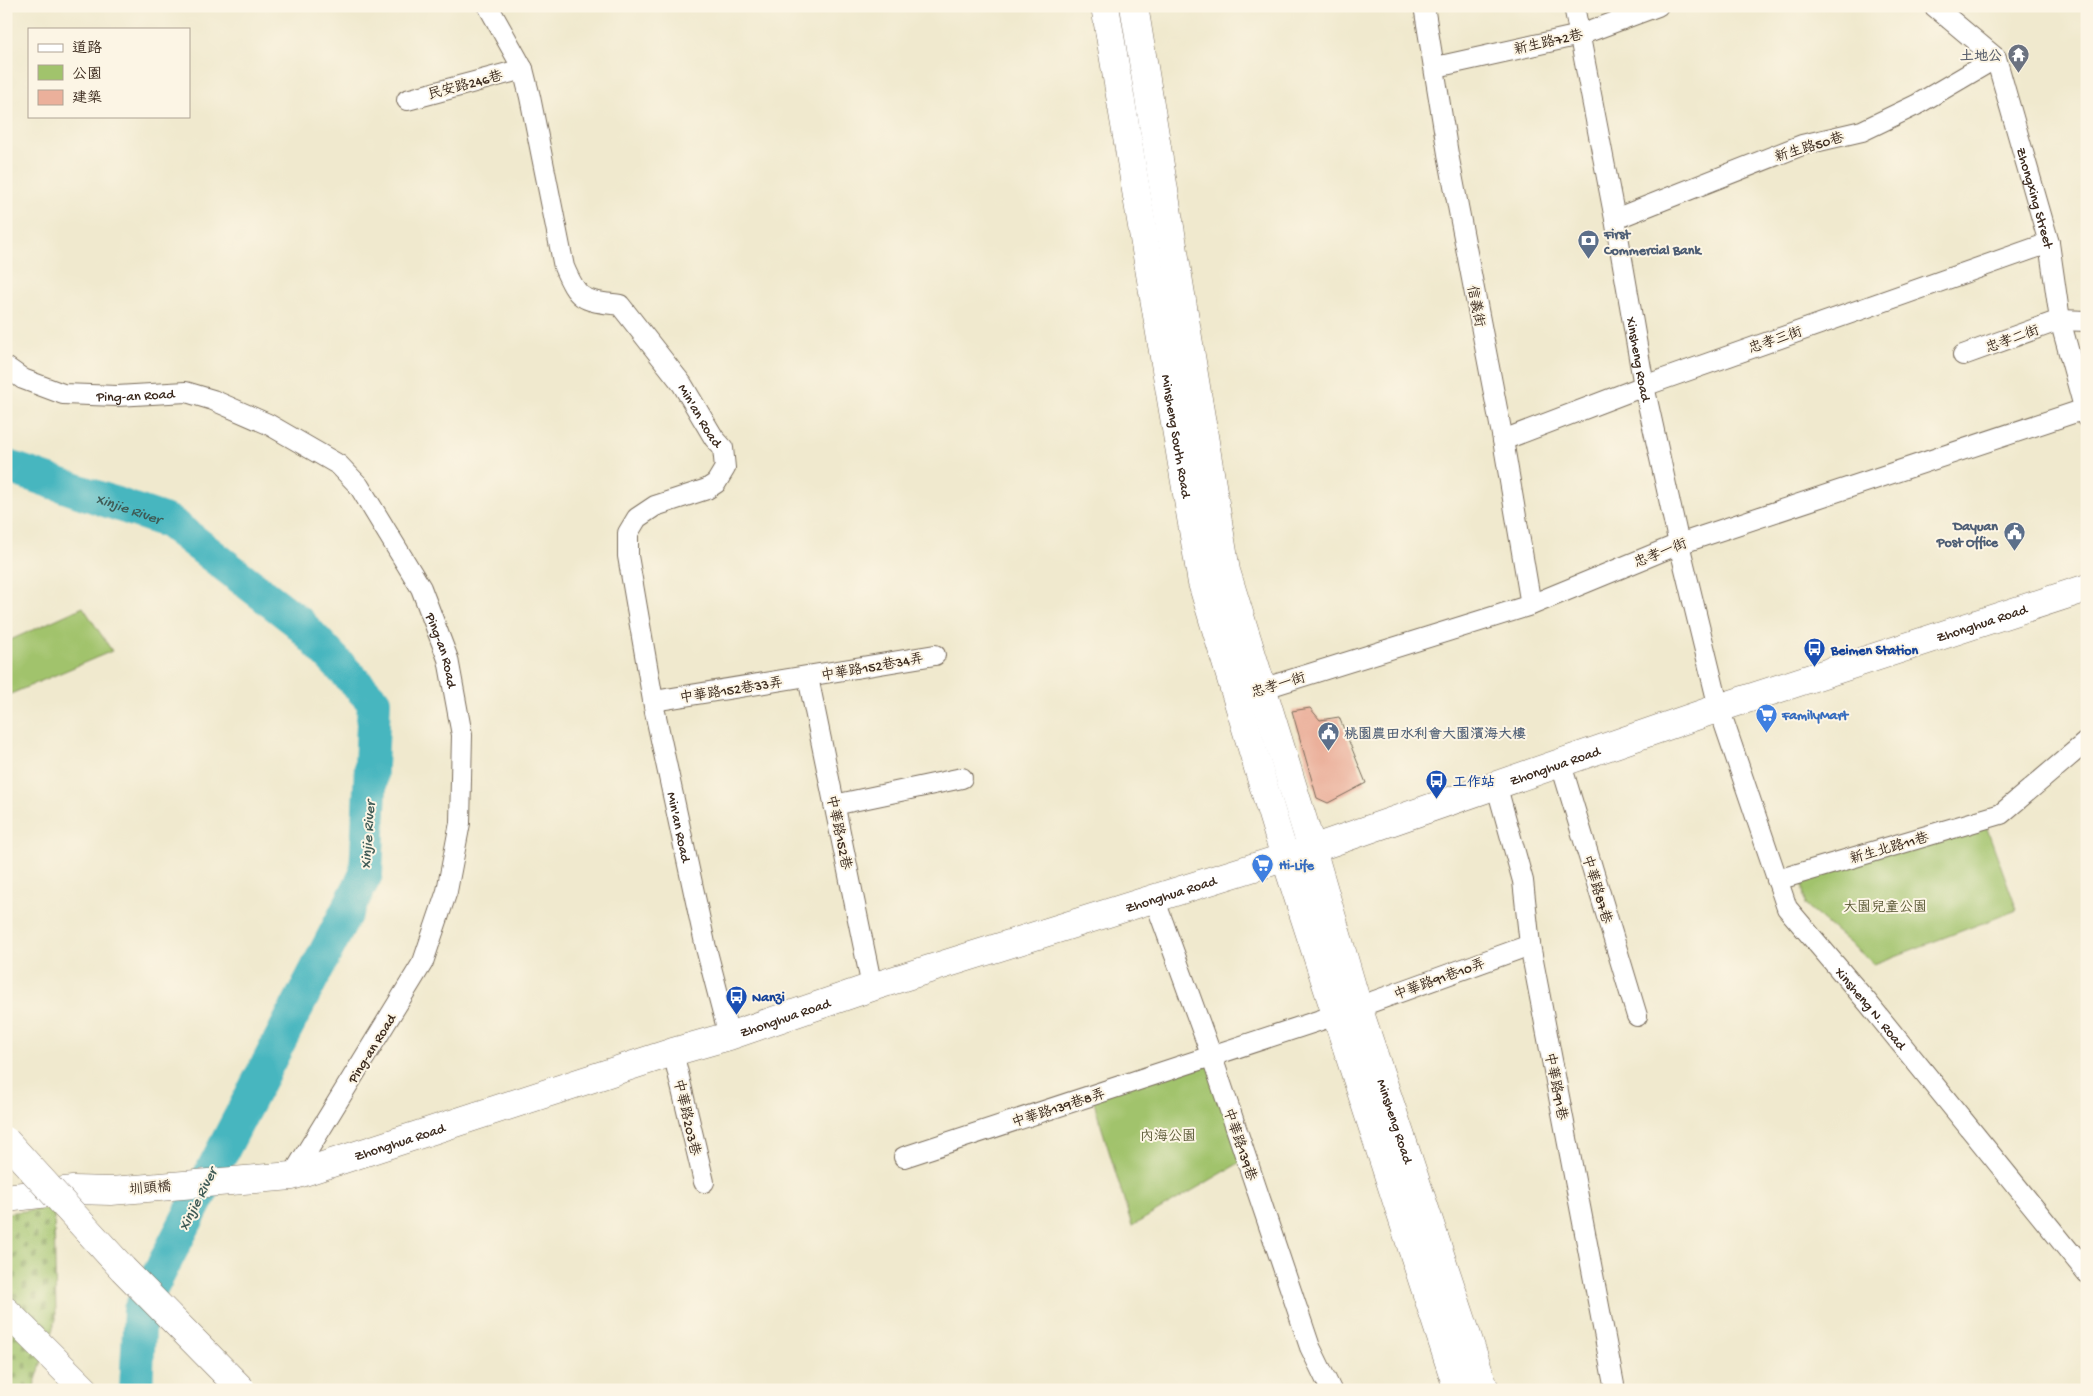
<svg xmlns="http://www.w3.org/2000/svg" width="2093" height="1396" font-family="'Gochi Hand','LXGW WenKai TC',sans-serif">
	<defs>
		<pattern id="cemetery-stones" width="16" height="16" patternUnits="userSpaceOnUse" patternTransform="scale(1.25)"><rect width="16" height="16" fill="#a1c36c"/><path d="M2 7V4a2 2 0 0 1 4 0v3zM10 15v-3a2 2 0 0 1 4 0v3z" fill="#849f58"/></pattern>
	</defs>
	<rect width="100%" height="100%" fill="#fcf5e5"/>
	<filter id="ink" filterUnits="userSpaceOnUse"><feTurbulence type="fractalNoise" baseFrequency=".02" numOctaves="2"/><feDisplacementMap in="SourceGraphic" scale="10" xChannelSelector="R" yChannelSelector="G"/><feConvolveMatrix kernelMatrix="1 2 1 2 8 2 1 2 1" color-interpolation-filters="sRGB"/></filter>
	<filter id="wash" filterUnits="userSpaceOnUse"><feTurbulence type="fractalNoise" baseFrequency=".0096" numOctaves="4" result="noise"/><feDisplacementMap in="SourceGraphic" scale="20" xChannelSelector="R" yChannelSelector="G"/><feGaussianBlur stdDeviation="1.12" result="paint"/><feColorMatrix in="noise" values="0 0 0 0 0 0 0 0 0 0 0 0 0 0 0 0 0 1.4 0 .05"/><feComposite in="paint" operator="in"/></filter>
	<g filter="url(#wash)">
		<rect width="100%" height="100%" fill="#f0e9ce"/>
		<path fill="url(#cemetery-stones)" stroke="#6e7645" d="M54 1208 56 1319 34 1386 35 1390H6V1213Z"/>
		<g fill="#a1c36c" stroke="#6e7645">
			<path d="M83 607 112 651 6 696V642Z"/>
			<path d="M1984 820 2017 910 1874 964 1805 905 1802 882Z"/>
			<path d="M1212 1057 1246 1159 1132 1226 1092 1096Z"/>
		</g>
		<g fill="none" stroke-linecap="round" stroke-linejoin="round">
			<path stroke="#47b6bf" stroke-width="34" id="s1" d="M6 466 169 522 297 621 374 702 366 874 140 1310 136 1390"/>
		</g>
		<g id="blocks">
			<path fill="#ebb09b" d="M1310 708 1320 720 1339 717 1366 783 1328 803 1317 798 1292 711Z"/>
		</g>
	</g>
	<g filter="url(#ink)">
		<use href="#blocks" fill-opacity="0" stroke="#7a6d5c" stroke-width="1"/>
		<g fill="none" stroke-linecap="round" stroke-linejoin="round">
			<defs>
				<g id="street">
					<path id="s2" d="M488 6 523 69 530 97 564 267C579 302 583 300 620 305L682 384 714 438 723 448 725 468 716 483 707 489 655 506 637 518 628 533V556L655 712 706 948 729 1036"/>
					<path d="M1424 6 1448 154 1503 440 1531 605"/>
					<path id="s3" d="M1574 6 1615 219 1644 386 1679 544 1719 708 1787 908 1868 1003 2087 1273"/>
					<path id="s4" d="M1934 6 1996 58 2049 243 2060 320 2087 418"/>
					<path d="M1436 67 1580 35 1658 6"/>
					<path d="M407 100 523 69"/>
					<path d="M1615 219 1802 145 1862 131 1916 105 1996 58"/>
					<path d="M1963 355 2060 320 2087 321"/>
					<path id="s5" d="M6 367 23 379 63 394 117 396 186 392 213 400 268 424 339 465 359 486 421 588 448 659 462 735 460 823 447 891 423 962 292 1176"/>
					<path d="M1503 440 1644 386 2049 243"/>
					<path d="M808 677 872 987"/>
					<path d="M1249 693 1531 605 1679 544 2085 409"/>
					<path d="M654 701 935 655"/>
					<path d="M1560 761 1637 1016"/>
					<path d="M1496 784 1523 881 1530 945 1615 1390"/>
					<path d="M834 805 962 778"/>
					<path d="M1777 880 2001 814 2087 741"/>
					<path d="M1154 898 1212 1057 1310 1347 1331 1390"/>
					<path d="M673 1052 704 1182"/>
					<path d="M904 1157 1336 1015 1530 945"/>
				</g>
				<g id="secondary">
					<path id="s6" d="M1105 6 1202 583 1285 857 1458 1390"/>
					<path id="s7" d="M1134 6 1226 571 1312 849 1358 1007 1485 1390"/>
					<path id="s8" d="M6 1198 73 1190 111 1191 292 1176 673 1052 729 1036 872 987 1312 849 1719 708 2087 588"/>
				</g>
				<path id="highway" d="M6 1311 85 1390"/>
			</defs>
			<use href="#street" stroke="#7a6d5c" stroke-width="22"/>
			<use href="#secondary" stroke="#7a6d5c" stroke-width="29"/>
			<use href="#highway" stroke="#7a6d5c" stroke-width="29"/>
			<use href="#street" stroke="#fff" stroke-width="20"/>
			<use href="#secondary" stroke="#fff" stroke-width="28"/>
			<use href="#highway" stroke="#fff" stroke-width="28"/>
			<defs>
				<path id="highway-bridge" d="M6 1141 123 1269 242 1390"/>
			</defs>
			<use href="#highway-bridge" stroke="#7a6d5c" stroke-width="29" stroke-linecap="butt"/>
			<use href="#highway-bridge" stroke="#fff" stroke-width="28"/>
		</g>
	</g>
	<defs>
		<symbol id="temple-pin" viewBox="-11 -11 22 30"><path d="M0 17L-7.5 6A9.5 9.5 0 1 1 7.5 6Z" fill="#6b7280" stroke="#fcf5e5"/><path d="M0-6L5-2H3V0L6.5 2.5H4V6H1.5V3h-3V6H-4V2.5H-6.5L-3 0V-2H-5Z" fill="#fff"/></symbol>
		<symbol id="bank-pin" viewBox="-11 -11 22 30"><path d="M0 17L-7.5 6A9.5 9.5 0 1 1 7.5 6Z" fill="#5c6f8a" stroke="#fcf5e5"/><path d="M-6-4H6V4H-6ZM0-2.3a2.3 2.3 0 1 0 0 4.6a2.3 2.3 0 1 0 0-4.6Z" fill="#fff"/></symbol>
		<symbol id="civic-pin" viewBox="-11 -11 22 30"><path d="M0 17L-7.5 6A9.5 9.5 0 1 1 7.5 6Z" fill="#5c6f8a" stroke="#fcf5e5"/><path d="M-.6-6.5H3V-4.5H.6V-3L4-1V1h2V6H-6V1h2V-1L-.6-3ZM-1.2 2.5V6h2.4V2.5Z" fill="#fff"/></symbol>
		<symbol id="bus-pin" viewBox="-11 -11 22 30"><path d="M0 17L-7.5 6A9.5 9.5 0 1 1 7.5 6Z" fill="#1a4fb4" stroke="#fcf5e5"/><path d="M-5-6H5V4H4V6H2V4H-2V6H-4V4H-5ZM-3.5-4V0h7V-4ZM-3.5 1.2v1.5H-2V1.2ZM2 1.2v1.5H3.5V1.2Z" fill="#fff"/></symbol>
		<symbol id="supermarket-pin" viewBox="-11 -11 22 30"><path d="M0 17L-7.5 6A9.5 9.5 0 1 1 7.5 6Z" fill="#3f7fe0" stroke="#fcf5e5"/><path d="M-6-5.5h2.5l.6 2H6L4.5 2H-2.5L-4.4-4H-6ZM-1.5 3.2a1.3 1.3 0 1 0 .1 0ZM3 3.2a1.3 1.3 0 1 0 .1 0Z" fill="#fff"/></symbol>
	</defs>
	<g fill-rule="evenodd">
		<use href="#temple-pin" x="2006" y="42" width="25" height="34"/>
		<use href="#bank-pin" x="1576" y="228" width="25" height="34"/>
		<use href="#civic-pin" x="2002" y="520" width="25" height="34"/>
		<use href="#bus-pin" x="1802" y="636" width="25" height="34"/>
		<use href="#supermarket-pin" x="1754" y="702" width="25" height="34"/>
		<use href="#civic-pin" x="1316" y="720" width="25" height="34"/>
		<use href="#bus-pin" x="1424" y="768" width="25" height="34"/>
		<use href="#supermarket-pin" x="1250" y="852" width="25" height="34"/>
		<use href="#bus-pin" x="724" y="984" width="25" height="34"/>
	</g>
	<g text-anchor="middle" stroke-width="4" stroke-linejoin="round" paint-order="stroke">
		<g font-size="14" fill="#3b2a1e" stroke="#fcf5e5">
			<text transform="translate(1548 41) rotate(-13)" y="5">新生路72巷</text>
			<text transform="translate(465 84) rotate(-15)" y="5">民安路246巷</text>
			<text transform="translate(1809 146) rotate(-17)" y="5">新生路50巷</text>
			<text dy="5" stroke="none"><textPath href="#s4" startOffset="226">Zhongxing Street</textPath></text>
			<text transform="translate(1477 306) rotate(79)" y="5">信義街</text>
			<text transform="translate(2012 338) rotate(-20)" y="5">忠孝二街</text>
			<text transform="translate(1775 339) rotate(-19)" y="5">忠孝三街</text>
			<text dy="5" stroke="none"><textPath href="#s3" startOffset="359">Xinsheng Road</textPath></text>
			<text dy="5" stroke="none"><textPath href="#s5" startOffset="136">Ping-an Road</textPath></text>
			<text dy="5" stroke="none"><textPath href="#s2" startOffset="485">Min'an Road</textPath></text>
			<text dy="5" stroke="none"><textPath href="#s6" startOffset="436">Minsheng South Road</textPath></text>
			<text transform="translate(1660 552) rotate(-22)" y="5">忠孝一街</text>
			<text dy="5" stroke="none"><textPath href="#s8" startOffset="2065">Zhonghua Road</textPath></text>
			<text dy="5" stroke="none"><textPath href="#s5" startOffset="571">Ping-an Road</textPath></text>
			<text transform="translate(872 666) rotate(-10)" y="5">中華路152巷34弄</text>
			<text transform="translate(1278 684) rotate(-17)" y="5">忠孝一街</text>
			<text transform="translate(731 689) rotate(-9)" y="5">中華路152巷33弄</text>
			<text dy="5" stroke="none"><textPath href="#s8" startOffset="1615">Zhonghua Road</textPath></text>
			<text dy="5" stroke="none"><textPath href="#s2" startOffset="966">Min'an Road</textPath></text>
			<text transform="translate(840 832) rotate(78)" y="5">中華路152巷</text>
			<text transform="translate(1889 847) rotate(-16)" y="5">新生北路11巷</text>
			<text transform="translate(1598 889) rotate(73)" y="5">中華路87巷</text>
			<text dy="5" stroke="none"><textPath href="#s8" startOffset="1210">Zhonghua Road</textPath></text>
			<text transform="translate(1439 978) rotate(-20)" y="5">中華路91巷10弄</text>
			<text dy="5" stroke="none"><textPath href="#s3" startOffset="1059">Xinsheng N. Road</textPath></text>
			<text dy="5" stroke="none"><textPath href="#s8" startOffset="805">Zhonghua Road</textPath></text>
			<text transform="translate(371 1048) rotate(-58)" y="5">Ping-an Road</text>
			<text transform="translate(1557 1086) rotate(79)" y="5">中華路91巷</text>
			<text transform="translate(1058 1107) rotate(-18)" y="5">中華路139巷8弄</text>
			<text transform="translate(688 1117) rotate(77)" y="5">中華路203巷</text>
			<text dy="5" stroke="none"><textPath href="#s7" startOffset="1148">Minsheng Road</textPath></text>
			<text dy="5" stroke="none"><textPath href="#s8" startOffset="400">Zhonghua Road</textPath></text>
			<text transform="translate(1241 1144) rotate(71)" y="5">中華路139巷</text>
			<text transform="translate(150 1187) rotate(-5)" y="5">圳頭橋</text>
		</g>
		<g font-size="14" font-weight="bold" fill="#5b616d" stroke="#fcf5e5" text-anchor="end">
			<text x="2002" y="60">土地公</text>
		</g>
		<g font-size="14" font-weight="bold" fill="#4e5e75" stroke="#fcf5e5" text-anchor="start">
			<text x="1604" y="238">First<tspan x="1604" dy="16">Commercial Bank</tspan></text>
			<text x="1998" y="530" text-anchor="end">Dayuan<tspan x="1998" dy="16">Post Office</tspan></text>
			<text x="1344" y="738">桃園農田水利會大園濱海大樓</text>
		</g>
		<g font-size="14" font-weight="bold" fill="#164399" stroke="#fcf5e5" text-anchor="start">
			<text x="1831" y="654">Beimen Station</text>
			<text x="1453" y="786">工作站</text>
			<text x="752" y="1001">Nanzi</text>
		</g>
		<g font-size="14" font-weight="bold" fill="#366cbe" stroke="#fcf5e5" text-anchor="start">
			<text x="1782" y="719">FamilyMart</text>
			<text x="1279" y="869">Hi-Life</text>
		</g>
		<g font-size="14" fill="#5a5835" stroke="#fcf5e5">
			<text x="1885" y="911">大園兒童公園</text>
			<text x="1168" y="1140">內海公園</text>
		</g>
		<g font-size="15" font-style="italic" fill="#3f5b56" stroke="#fcf5e5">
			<text dy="5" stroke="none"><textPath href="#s1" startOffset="130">Xinjie River</textPath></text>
			<text transform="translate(367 835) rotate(-86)" y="5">Xinjie River</text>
			<text transform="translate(197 1199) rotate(-63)" y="5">Xinjie River</text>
		</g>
	</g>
	<rect width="2093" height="1396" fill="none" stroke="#fcf5e5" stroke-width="25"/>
	<rect x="28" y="28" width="162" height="90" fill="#fcf5e5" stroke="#afa495"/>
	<rect x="38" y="44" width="25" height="8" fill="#ffffff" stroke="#afa495"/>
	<text x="72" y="52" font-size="15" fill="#3b2a1e">道路</text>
	<rect x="38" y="65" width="25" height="15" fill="#a1c36c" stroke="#afa495"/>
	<text x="72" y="78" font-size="15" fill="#3b2a1e">公園</text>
	<rect x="38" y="90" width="25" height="15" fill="#ebb09b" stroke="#afa495"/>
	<text x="72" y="102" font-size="15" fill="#3b2a1e">建築</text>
</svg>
